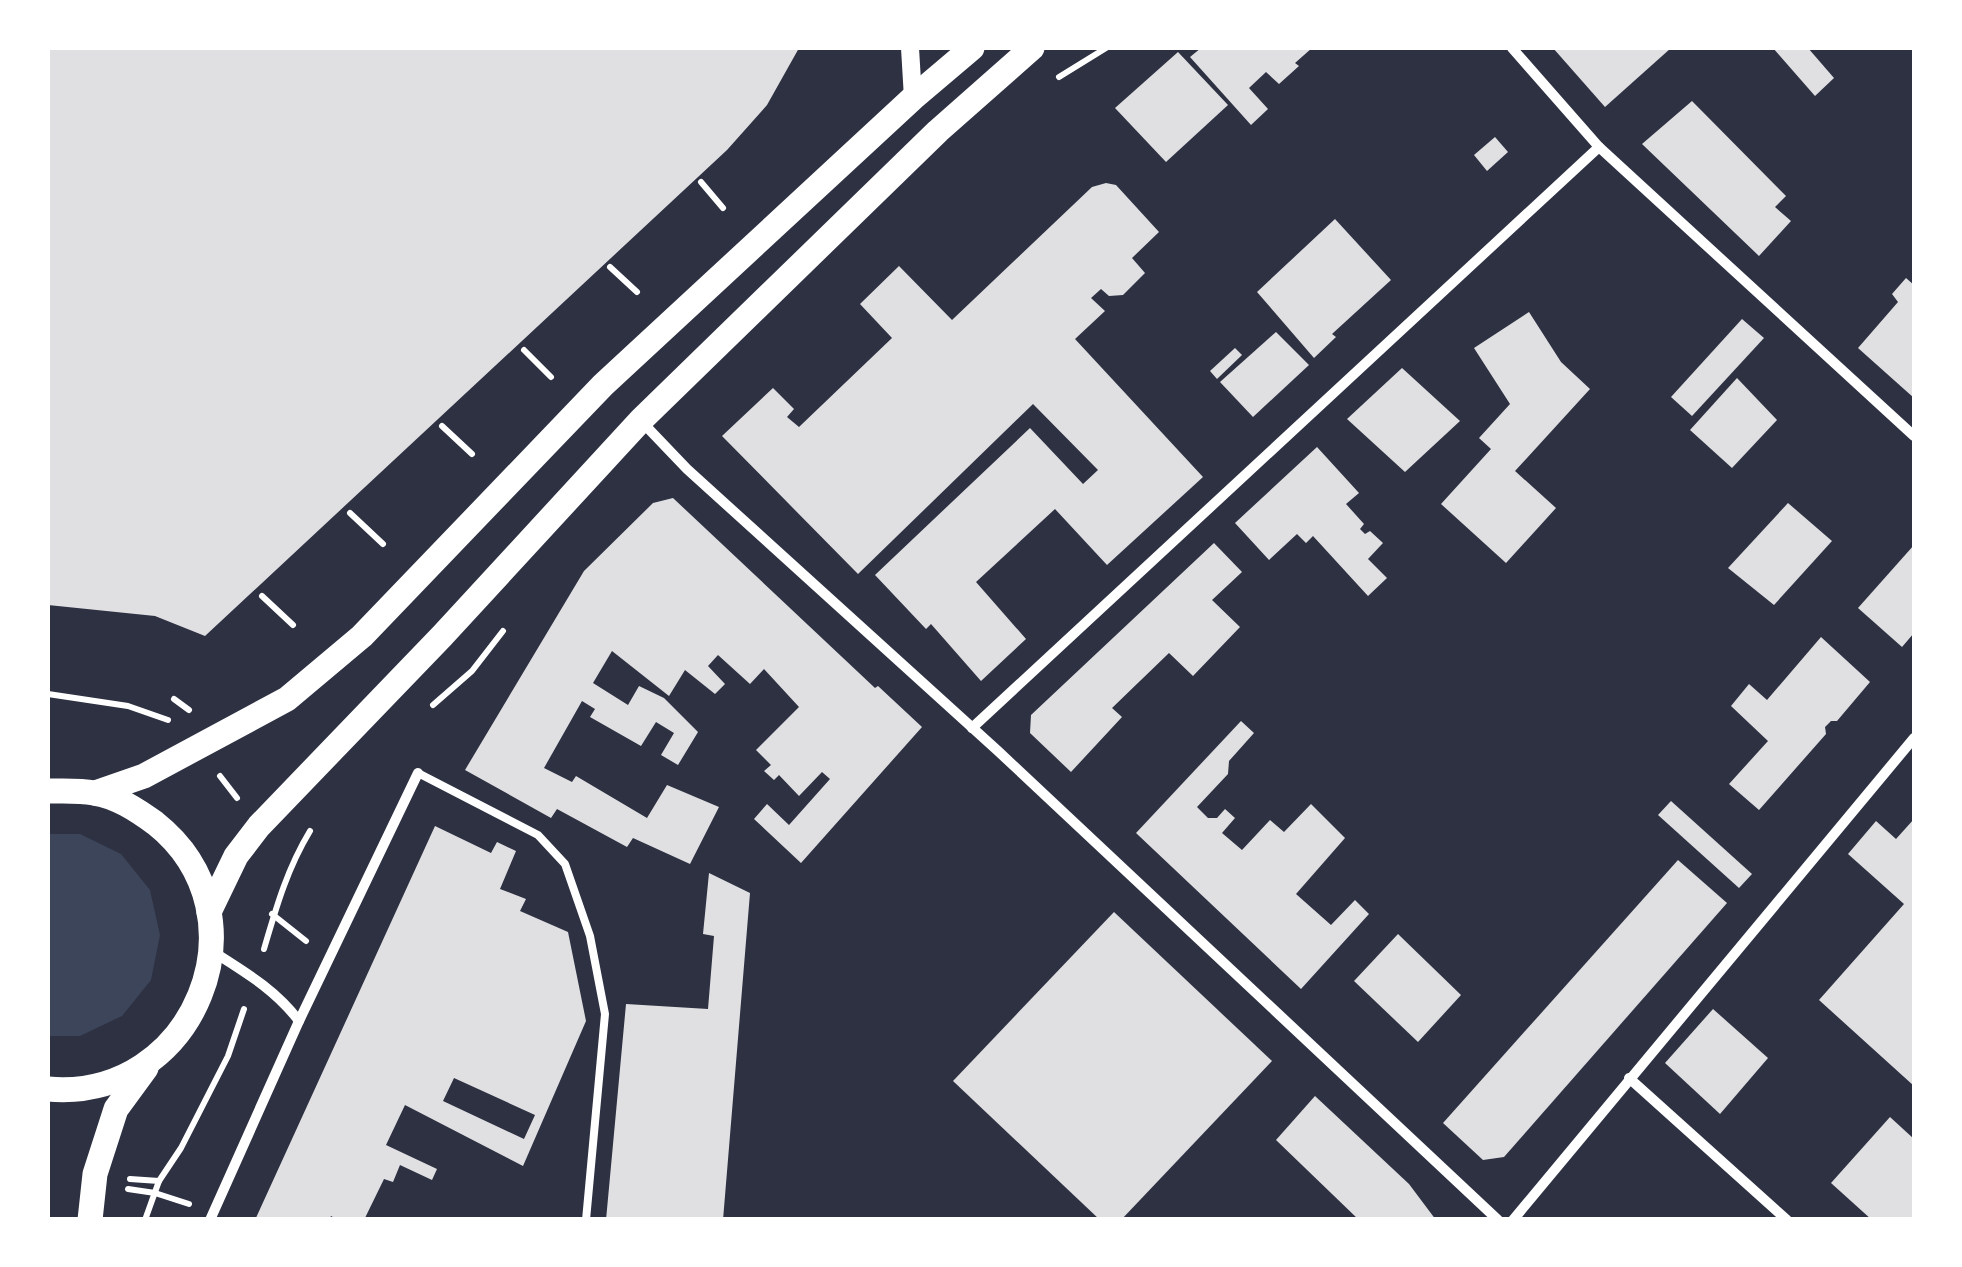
<svg xmlns="http://www.w3.org/2000/svg" width="1962" height="1267" font-family="'Archivo Narrow',sans-serif">
	<rect width="100%" height="100%" fill="#2d3142"/>
	<path fill="#3c4559" d="M48 834H80L121 854 150 890 160 935 151 980 122 1016 80 1036H48Z"/>
	<g fill="#e0e0e3" fill-rule="evenodd">
		<path d="M48 48H799L767 105 727 150 205 636 155 616 48 605Z"/>
		<path d="M1201 48H1312L1295 63 1299 66 1279 84 1266 72 1249 88 1268 109 1251 125 1190 57Z"/>
		<path d="M1553 48H1671L1605 107Z"/>
		<path d="M1773 48H1808L1834 78 1815 96Z"/>
		<path d="M1178 52 1228 105 1166 162 1115 108Z"/>
		<path d="M1692 101 1786 196 1775 207 1791 221 1759 256 1642 144Z"/>
		<path d="M1495 137 1508 152 1487 171 1474 155Z"/>
		<path d="M1106 183 1116 185 1159 232 1132 258 1145 273 1123 295 1109 296 1101 289 1091 298 1105 311 1075 339 1203 477 1107 565 1055 509 976 582 1026 639 981 681 931 624 926 629 875 575 1030 428 1083 484 1098 470 1033 404 858 574 722 436 773 388 794 409 787 417 799 427 892 338 860 304 899 266 952 320 1092 187Z"/>
		<path d="M1335 219 1391 280 1332 334 1336 337 1314 358 1257 292Z"/>
		<path d="M1906 278 1914 285V398L1858 348 1898 302 1892 294Z"/>
		<path d="M1529 312 1561 362 1590 389 1515 471 1556 508 1506 563 1441 504 1491 449 1479 438 1510 404 1474 348Z"/>
		<path d="M1742 319 1764 338 1692 416 1671 397Z"/>
		<path d="M1276 332 1309 365 1253 417 1220 382Z"/>
		<path d="M1235 348 1242 355 1217 379 1210 371Z"/>
		<path d="M1402 368 1460 421 1405 472 1347 419Z"/>
		<path d="M1737 378 1777 420 1732 468 1690 430Z"/>
		<path d="M1317 447 1359 493 1346 504 1364 524 1360 529 1365 534 1370 531 1383 543 1368 559 1387 578 1368 596 1313 536 1306 543 1297 534 1269 560 1235 523Z"/>
		<path d="M673 498 875 688 878 686 922 727 801 863 754 819 767 804 789 825 830 779 822 772 799 796 779 775 774 780 764 771 771 765 756 750 799 707 764 669 750 684 718 655 708 666 725 684 715 694 685 670 669 696 612 651 593 683 628 705 639 686 664 698 698 732 678 765 661 755 674 733 656 722 641 746 590 717 595 709 582 701 544 768 572 782 576 776 647 818 667 785 719 807 690 864 633 838 627 847 557 809 551 818 465 770 584 571 653 503Z"/>
		<path d="M1788 503 1832 541 1774 605 1728 568Z"/>
		<path d="M1214 543 1242 572 1212 600 1240 627 1193 676 1169 653 1112 708 1122 717 1071 772 1030 733 1031 715Z"/>
		<path d="M1914 545V633L1902 647 1858 608Z"/>
		<path d="M1821 637 1870 682 1837 721H1831L1825 727 1826 734 1759 810 1729 784 1768 741 1731 706 1749 684 1767 700Z"/>
		<path d="M1241 721 1254 733 1229 761 1228 774 1197 807 1208 818H1217L1225 809 1235 818 1222 833 1242 850 1270 820 1284 832 1311 804 1345 838 1296 894 1331 925 1355 900 1369 914 1301 989 1136 833Z"/>
		<path d="M1671 801 1752 874 1739 888 1658 815Z"/>
		<path d="M1914 819V1086L1819 1000 1904 904 1848 854 1876 821 1896 839Z"/>
		<path d="M435 826 491 853 497 842 516 851 500 889 526 899 520 911 568 932 586 1021 523 1166 405 1105 386 1145 437 1169 432 1180 400 1165 393 1182 384 1179 364 1220H338L331 1216 329 1220H255ZM454 1078 535 1115 524 1139 443 1101Z"/>
		<path d="M1678 860 1727 903 1504 1157 1483 1160 1443 1123Z"/>
		<path d="M709 873 750 893 723 1220H606L626 1004 708 1009 714 936 703 934Z"/>
		<path d="M1114 912 1272 1061 1121 1220H1100L953 1081Z"/>
		<path d="M1398 934 1461 995 1418 1042 1354 981Z"/>
		<path d="M1713 1009 1768 1058 1720 1114 1665 1063Z"/>
		<path d="M1315 1096 1409 1184 1436 1220H1359L1276 1140Z"/>
		<path d="M1890 1117 1914 1139V1220H1872L1831 1183Z"/>
	</g>
	<g fill="none" stroke-linecap="round" stroke-linejoin="round">
		<g stroke="#fff" stroke-width="6">
			<path d="M1059 77 1106 48"/>
			<path d="M701 182 723 208"/>
			<path d="M610 267 637 292"/>
			<path d="M524 350 551 377"/>
			<path d="M442 426 472 454"/>
			<path d="M350 513 383 544"/>
			<path d="M262 596 293 625"/>
			<path d="M48 694 128 706 168 720"/>
			<path d="M174 699 189 710"/>
			<path d="M433 705 472 671 503 631"/>
			<path d="M220 776 237 798"/>
			<path d="M272 914 306 941"/>
			<path d="M264 949C276 908 287 869 310 831"/>
			<path d="M130 1179 159 1181"/>
			<path d="M128 1189 155 1193 189 1204"/>
			<path d="M145 1220 159 1181 181 1148 228 1056 244 1009"/>
		</g>
		<path stroke="#fff" stroke-width="8" d="M418 773 538 835 565 864 590 936 605 1014 586 1220"/>
		<g stroke="#fff" stroke-width="10">
			<path d="M1512 48 1599 147 1914 436"/>
			<path d="M643 423 687 469 998 751 1498 1220"/>
			<path d="M972 728 1599 147"/>
			<path d="M212 951C245 972 276 990 299 1021"/>
			<path d="M1629 1078 1787 1220"/>
			<path d="M210 1220 299 1021 418 773"/>
			<path d="M1513 1220 1914 738"/>
		</g>
		<path stroke="#fff" stroke-width="18" d="M910 48 913 98"/>
		<g stroke="#fff" stroke-width="25">
			<path d="M48 791C62 791 79 790 94 793 116 796 137 810 155 823 271 915 194 1102 48 1089"/>
			<path d="M95 793 144 776 287 699 362 636 603 385 913 98 972 48"/>
			<path d="M209 912 236 856 259 826 442 636 641 420 938 131 1032 48"/>
			<path d="M90 1220 95 1174 116 1109 146 1068"/>
		</g>
	</g>
	<rect width="1962" height="1267" fill="none" stroke="#ffffff" stroke-width="100"/>
</svg>
